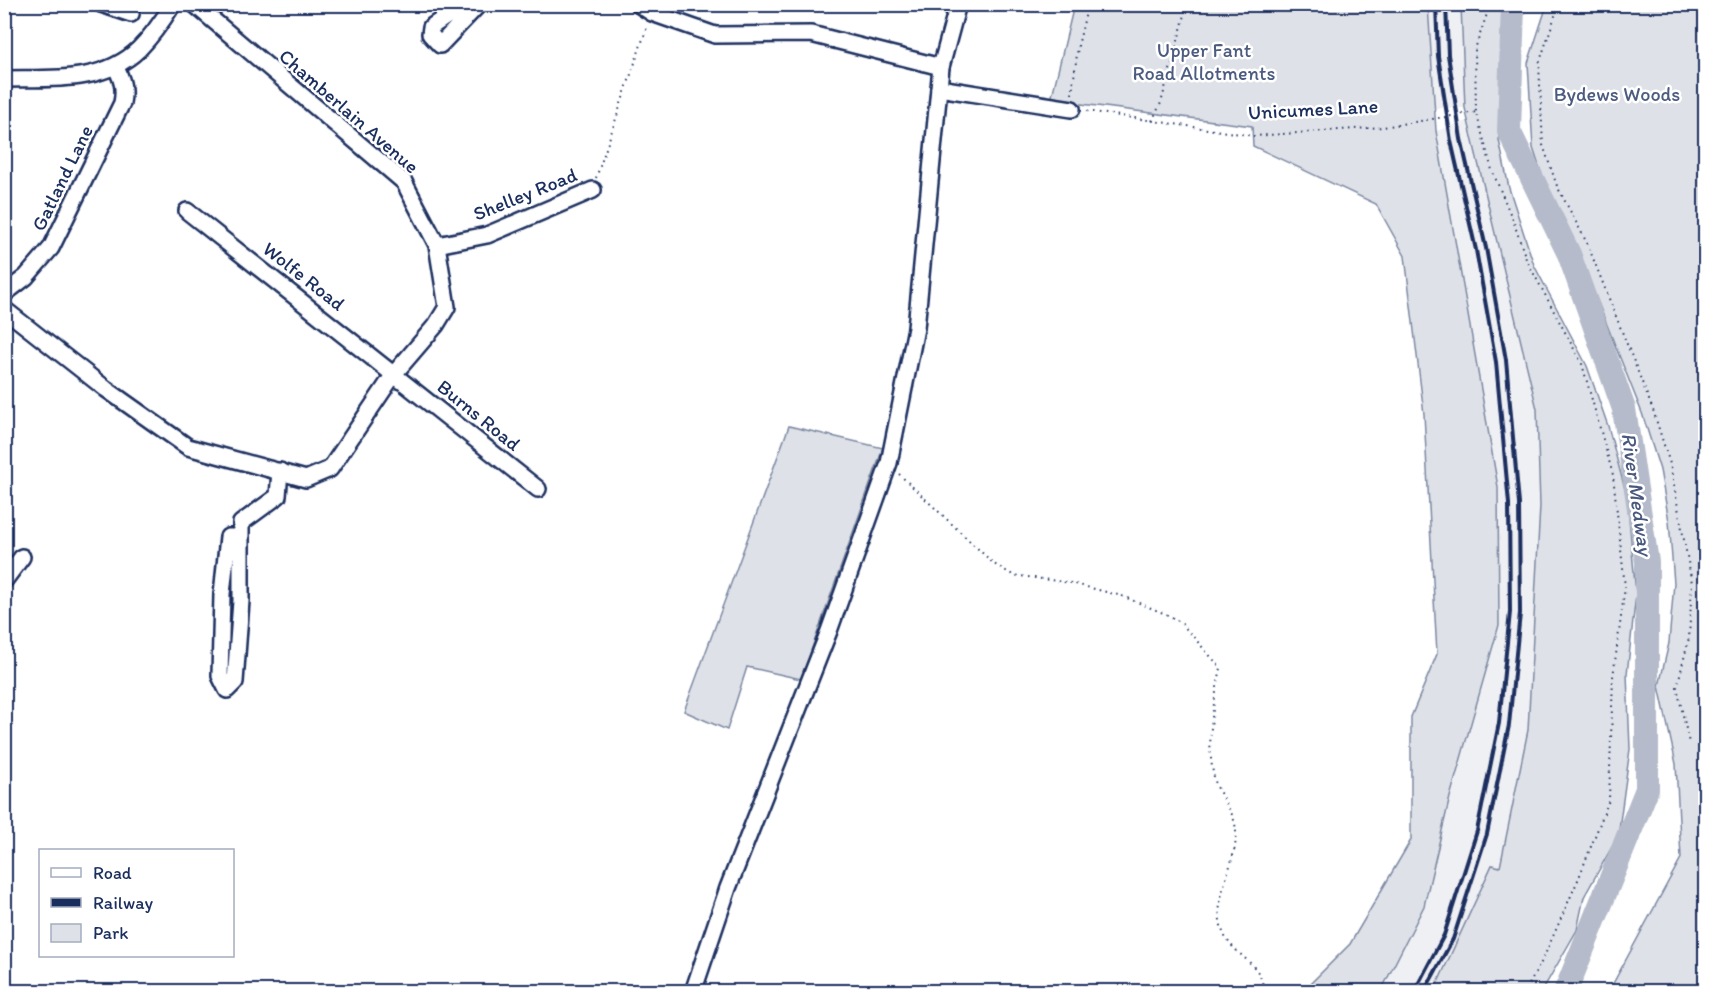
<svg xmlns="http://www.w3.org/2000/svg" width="1710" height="996" font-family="Itim,sans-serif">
	<rect width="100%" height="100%" fill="#fff"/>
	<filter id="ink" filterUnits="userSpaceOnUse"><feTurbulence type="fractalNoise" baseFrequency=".0167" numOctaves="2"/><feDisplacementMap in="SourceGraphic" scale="12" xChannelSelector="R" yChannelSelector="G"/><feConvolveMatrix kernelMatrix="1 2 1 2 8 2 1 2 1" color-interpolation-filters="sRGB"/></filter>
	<g filter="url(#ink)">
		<g fill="#eff0f4">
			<path d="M1428 5H1461L1465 108H1434Z"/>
			<path d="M1468 121 1537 409 1540 506 1528 730 1499 867 1455 991 1381 992 1424 906 1450 797 1498 487 1436 131Z"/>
		</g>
		<g fill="#dee1e7" stroke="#7c88a2" stroke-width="1.5">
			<path d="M1074 5H1428L1436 131 1498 487 1499 625 1450 797 1424 906 1381 991H1303L1350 944 1411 840V717L1437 654 1424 414 1405 256 1376 204 1253 146 1252 126 1051 100Z"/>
			<path d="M1461 5H1504L1499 140 1509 188 1534 265 1587 366 1608 426 1627 497 1636 594 1627 674 1630 749 1618 836 1584 897 1577 930 1542 991H1434L1492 865 1500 867 1528 730 1540 506 1537 409 1465 108Z"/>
			<path d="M1547 5H1705L1706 987 1703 991H1609L1681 858 1676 764 1659 686 1669 643 1674 583 1669 521 1660 470 1642 413 1576 247 1547 190 1533 148 1528 63Z"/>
			<path d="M789 426 883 448 801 679 747 667 727 730 684 711Z"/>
		</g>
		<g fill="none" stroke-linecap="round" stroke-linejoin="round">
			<path stroke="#b5bbca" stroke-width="24" d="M1513 4 1509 131 1569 254 1624 409 1647 562V789L1569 983 1565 992"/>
			<defs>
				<g id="minor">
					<path d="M101 4 131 14"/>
					<path d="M638 4 652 13 715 35 811 34 941 67"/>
					<path d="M464 19 450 14 431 27 430 34 440 45 479 4"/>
					<path d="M4 79C50 78 103 84 139 49 152 36 163 20 173 4"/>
					<path d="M939 88 1072 109"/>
					<path d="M187 211 538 489"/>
					<path d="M437 245 487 235 593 190"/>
					<path d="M4 294 26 277 51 248 122 103C125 88 122 79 115 66"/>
					<path d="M4 309 106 389 188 447 306 479 330 469 394 374 436 325 447 307 437 245 404 182 194 4"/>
					<path d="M240 537H228L222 594 220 676 227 690 235 682 241 601V523L278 496 280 471"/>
					<path d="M4 581 22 557"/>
					<path d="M693 992 728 888 829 631 889 463 916 328 941 67 958 4"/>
				</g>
			</defs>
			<use href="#minor" stroke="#1b2f5e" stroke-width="20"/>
			<g stroke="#1b2f5e" stroke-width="2" stroke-dasharray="1.5 4.5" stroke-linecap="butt">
				<path d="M1489 4 1488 11 1475 49 1476 112 1492 170 1514 223 1526 259 1582 364 1613 475 1625 587 1613 677 1609 800 1578 880 1543 959 1525 992"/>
				<path d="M1559 4 1539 64 1543 145 1557 186 1587 243 1653 410 1670 464 1692 583 1689 638 1677 687 1689 743"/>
				<path d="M1072 94 1078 46 1088 4"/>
				<path d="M1087 111 1254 136 1383 127 1476 112"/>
				<path d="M1152 121 1161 103 1188 4"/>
				<path d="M596 178 647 27"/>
				<path d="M899 474 994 564 1013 575 1071 583 1122 596 1168 615 1180 622 1221 668C1213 706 1205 743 1215 781 1221 801 1237 812 1236 836 1235 867 1212 898 1222 929 1229 955 1265 962 1263 992"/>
			</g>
			<use href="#minor" stroke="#fff" stroke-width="15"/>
			<g stroke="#1b2f5e" stroke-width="4">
				<path d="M1414 992 1444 935 1477 831 1499 723 1510 612 1509 504 1496 362 1476 250 1451 141 1438 56 1436 4"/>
				<path d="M1424 992 1453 939 1487 834 1509 725 1520 613 1519 504 1506 360 1486 248 1461 139 1448 55 1446 4"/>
			</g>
		</g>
	</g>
	<g text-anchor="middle" stroke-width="5" stroke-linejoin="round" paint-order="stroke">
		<g font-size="20" fill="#4c5c80" stroke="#fff">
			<text x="1204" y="57">Upper Fant<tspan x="1204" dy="23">Road Allotments</tspan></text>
			<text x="1617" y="101">Bydews Woods</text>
		</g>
		<g font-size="20" fill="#1b2f5e" stroke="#fff">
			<text transform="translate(1313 109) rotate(-3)" y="7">Unicumes Lane</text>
			<text transform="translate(349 111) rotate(41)" y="7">Chamberlain Avenue</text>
			<text transform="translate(62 178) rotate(-64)" y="7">Gatland Lane</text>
			<text transform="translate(525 194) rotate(-22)" y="7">Shelley Road</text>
			<text transform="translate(304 276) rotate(38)" y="7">Wolfe Road</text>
			<text transform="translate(479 415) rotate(39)" y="7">Burns Road</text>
		</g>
		<g font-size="21" font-style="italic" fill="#49597e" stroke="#fff">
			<text transform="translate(1637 494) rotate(82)" y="7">River Medway</text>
		</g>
	</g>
	<rect width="1710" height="996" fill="none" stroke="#fff" stroke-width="24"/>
	<rect x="12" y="12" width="1686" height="972" fill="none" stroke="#1b2f5e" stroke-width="2" filter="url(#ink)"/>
	<rect x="39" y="849" width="195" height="108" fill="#ffffff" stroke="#a4acbf" stroke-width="1.5"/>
	<rect x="51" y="868" width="30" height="9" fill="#ffffff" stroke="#a4acbf" stroke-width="1.5"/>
	<text x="93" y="879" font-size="18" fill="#1b2f5e">Road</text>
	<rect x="51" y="898" width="30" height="9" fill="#1b2f5e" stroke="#a4acbf" stroke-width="1.5"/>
	<text x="93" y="909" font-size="18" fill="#1b2f5e">Railway</text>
	<rect x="51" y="924" width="30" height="18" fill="#dee1e7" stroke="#a4acbf" stroke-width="1.5"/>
	<text x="93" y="939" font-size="18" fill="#1b2f5e">Park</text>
</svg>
